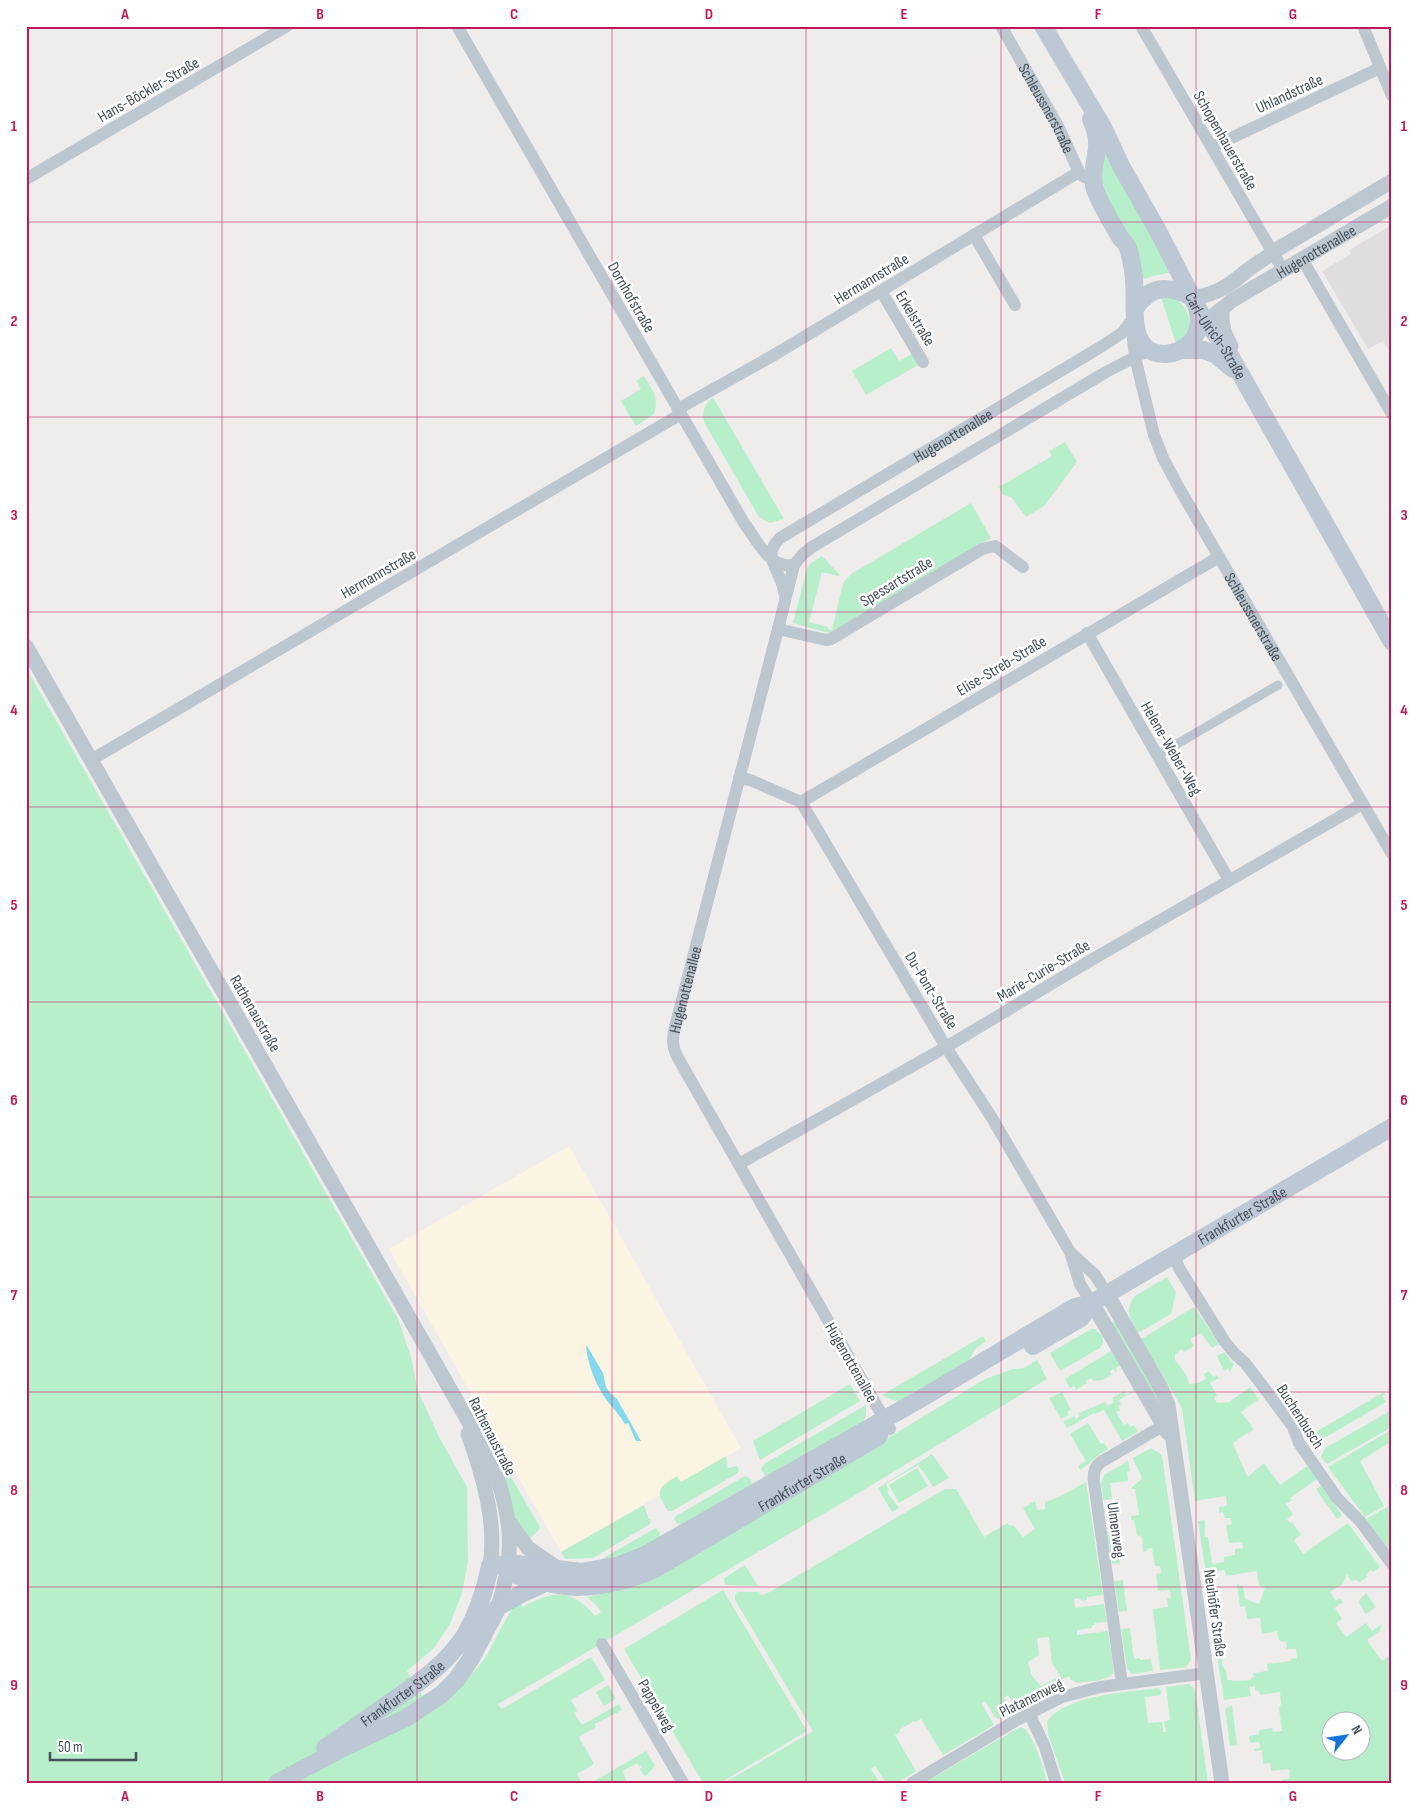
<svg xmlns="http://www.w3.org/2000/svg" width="1418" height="1809" font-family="'Sofia Sans Condensed',sans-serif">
	<rect width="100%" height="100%" fill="#efecec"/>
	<path fill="#fcf4e3" d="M569 1146 741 1448 561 1552 389 1249Z"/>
	<path fill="#e0ddde" d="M1392 225V355L1383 341 1368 349 1322 271 1351 254 1349 250Z"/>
	<g fill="#b8efcb" fill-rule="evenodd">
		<path d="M1104 150 1172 272 1150 277 1138 281 1100 181Z"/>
		<path d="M1161 297C1167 297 1172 297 1177 300 1187 306 1193 322 1187 333 1185 337 1180 341 1176 344Z"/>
		<path d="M891 348 899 361 912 354 918 365 866 395 852 371Z"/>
		<path d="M644 376C652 390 660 397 654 414L636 426 621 401 641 389 636 381Z"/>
		<path d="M712 398 714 399 784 519 770 523 759 517 704 422C702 412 704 405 712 398Z"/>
		<path d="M1065 442 1077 462 1044 506 1026 517 1011 497 1003 495 999 487 1052 456 1049 451Z"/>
		<path d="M971 503 991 538 829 633 793 623 807 568 811 563 822 556 840 575 839 576 822 572 809 622 828 627V629L832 630 843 583 851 574Z"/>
		<path d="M26 668 398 1319 411 1357 418 1391 439 1437 467 1487 468 1561 462 1593 450 1624 434 1648 407 1671 430 1708C450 1693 470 1679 485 1658 497 1639 504 1617 519 1601L523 1607C552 1590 573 1589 595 1616L601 1612 597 1606 587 1597 634 1586 663 1575 985 1379 1013 1369 1024 1368 1037 1360 1047 1379 842 1503 498 1704 502 1709 591 1657 605 1680 571 1700 577 1711 574 1713 582 1725 619 1704 622 1710 595 1724 596 1727 579 1737 594 1764 577 1774 582 1783H26Z"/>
		<path d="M1167 1277 1176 1293 1171 1314 1138 1333C1130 1320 1124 1309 1135 1296Z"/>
		<path d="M1194 1307 1219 1344 1212 1348 1201 1333 1190 1339 1194 1346 1184 1352 1182 1349 1175 1354V1360L1187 1376 1189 1384 1198 1383 1206 1379 1204 1374 1209 1371 1213 1377 1217 1375 1219 1378 1210 1383 1218 1397 1216 1396 1214 1398 1217 1403 1229 1402 1250 1387 1259 1399 1241 1412 1254 1429 1233 1443 1245 1472 1248 1477 1264 1463 1280 1485 1307 1466 1317 1479 1290 1498 1292 1500 1286 1504 1293 1514 1287 1519 1290 1523 1292 1522 1301 1535 1294 1540 1303 1554 1348 1523 1380 1567 1373 1572 1371 1570 1366 1574 1367 1577 1360 1582 1357 1580 1351 1581 1347 1574 1343 1584 1330 1592 1336 1601 1340 1598 1343 1602 1335 1608 1342 1619 1336 1623 1346 1637 1366 1623 1372 1631 1382 1624 1380 1631 1368 1639V1642L1382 1661 1388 1657 1392 1662V1783H1283L1282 1780 1290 1778 1289 1769 1271 1771 1270 1763 1263 1764 1262 1750 1255 1751V1749L1260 1748 1259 1742 1250 1743 1249 1736 1259 1734V1730L1272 1728 1273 1732 1282 1731 1279 1708 1281 1704 1280 1692 1260 1695 1259 1691H1255V1686L1249 1687 1251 1696 1224 1700 1216 1649H1220L1223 1667 1226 1670 1227 1680H1232L1233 1681 1251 1680V1678H1254L1253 1673 1268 1671 1267 1664 1291 1661V1659L1297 1658 1296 1649H1287L1286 1641 1282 1642 1279 1640 1277 1631 1262 1634 1260 1618 1247 1619 1245 1606 1240 1607 1237 1584 1243 1586 1245 1599 1259 1604 1265 1588 1259 1585 1257 1571 1226 1576 1225 1570 1206 1573 1198 1521 1205 1520V1537H1208L1212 1564 1224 1562V1557L1235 1555V1549L1243 1548 1242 1542 1229 1543 1226 1525 1232 1524 1231 1518H1225L1223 1512 1219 1513V1507L1227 1506 1226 1496 1195 1501 1182 1408 1141 1339ZM1330 1722H1360V1752H1330Z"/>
		<path d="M1117 1320 1161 1397 1155 1401 1110 1324Z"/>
		<path d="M1091 1329H1095L1103 1337V1343L1100 1348 1060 1371 1050 1353Z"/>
		<path d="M983 1336 986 1341 975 1349 968 1362 901 1402 890 1399 882 1395Z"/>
		<path d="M1111 1351 1120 1365 1115 1368 1117 1371 1116 1372 1114 1369 1110 1371 1112 1375 1102 1380 1093 1381 1091 1378 1086 1381 1087 1383 1076 1390 1074 1386 1070 1388 1065 1379Z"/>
		<path d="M1224 1352 1234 1364 1230 1372 1228 1369 1224 1371 1217 1356Z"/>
		<path d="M850 1384 860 1401 760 1460 753 1441Z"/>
		<path d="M1132 1386 1135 1391 1119 1400 1121 1404 1118 1406 1120 1410 1116 1412 1124 1425 1128 1423 1130 1427 1134 1425 1138 1432 1122 1441 1104 1410 1095 1414 1094 1413 1067 1428 1063 1422 1074 1416 1076 1419 1080 1416 1079 1413 1105 1402 1108 1406 1114 1402 1112 1398 1124 1391 1126 1395 1133 1391Z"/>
		<path d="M1062 1392 1071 1410 1067 1412 1069 1415 1061 1419 1049 1398Z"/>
		<path d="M1384 1392 1385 1394 1382 1396 1386 1402 1321 1440 1310 1441 1307 1437Z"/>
		<path d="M866 1405V1415L862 1425 766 1477 761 1469 764 1464Z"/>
		<path d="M1392 1410V1427L1327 1464 1321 1457 1325 1448Z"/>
		<path d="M1088 1423 1101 1444 1104 1443 1108 1449C1097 1455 1090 1464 1080 1470L1078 1466 1086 1461 1070 1434Z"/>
		<path d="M1389 1431 1392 1432V1441L1360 1461 1384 1506 1365 1517 1328 1467Z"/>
		<path d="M1151 1448 1162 1455 1191 1660 1186 1667 1160 1670 1153 1609 1168 1607 1167 1599 1171 1597 1170 1591 1168 1590 1158 1591 1156 1574 1161 1573 1160 1566H1155L1152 1548 1147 1549V1551L1143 1552 1142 1537 1137 1535 1134 1520H1131V1516L1139 1515 1135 1489H1132V1487L1142 1479C1140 1469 1135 1467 1133 1458Z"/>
		<path d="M932 1454 949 1478 933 1487 923 1471H922L918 1465 886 1484 889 1490 887 1492 899 1508 892 1512 878 1488Z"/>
		<path d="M726 1456 728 1468 737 1466 739 1470 738 1473 672 1511H668C655 1491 657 1488 677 1476L681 1482Z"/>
		<path d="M1128 1461 1130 1471 1127 1472 1128 1481 1110 1483 1112 1499 1103 1500 1101 1484 1104 1475Z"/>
		<path d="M917 1468 928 1486 899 1503 889 1485Z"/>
		<path d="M506 1472 509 1474 540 1527 538 1531 529 1539 515 1517 503 1473Z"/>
		<path d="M745 1476 751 1479 752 1485 685 1525 677 1523 674 1519 676 1516Z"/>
		<path d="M1086 1482 1103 1595 1087 1597V1600L1081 1601 1080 1598 1074 1599 1075 1608 1104 1604 1107 1622 1095 1623V1625H1092V1628L1077 1630V1635L1108 1631 1114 1672C1107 1682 1089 1681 1078 1683L1071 1680 1069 1676 1062 1679 1052 1663 1049 1637 1037 1638 1039 1655 1028 1662 1032 1676 1041 1686 1056 1678 1060 1685 1017 1711 1008 1695 1004 1698C1008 1704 1011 1708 1010 1715L1002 1720 995 1717 985 1701 982 1704 994 1725 943 1755 921 1719 915 1722 914 1721 899 1730 900 1732 895 1735 916 1771 897 1783H886L875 1766 871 1769 878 1780 874 1783H724L813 1731 735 1600V1595L737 1592H759L761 1595 770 1592 945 1489H956L984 1537 1007 1523 1009 1525 1014 1526 1023 1537 1035 1529 1023 1508 1035 1501 1037 1510 1045 1509V1502L1059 1497Z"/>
		<path d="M1321 1486 1342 1515 1337 1519 1316 1489Z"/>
		<path d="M1392 1504V1554L1366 1519Z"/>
		<path d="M644 1505 649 1519H651L650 1524 593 1558 565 1559 561 1552Z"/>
		<path d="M656 1528 660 1534 659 1539 639 1553 598 1561Z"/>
		<path d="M1116 1531 1120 1563 1112 1564 1107 1532Z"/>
		<path d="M745 1565 758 1586 725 1585 724 1578Z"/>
		<path d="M1123 1580 1127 1611 1119 1612 1114 1581Z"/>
		<path d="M1213 1589 1219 1631 1214 1632 1208 1590Z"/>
		<path d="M723 1590 807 1731 720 1783H703L624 1649Z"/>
		<path d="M1366 1593 1376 1607 1366 1614 1359 1603 1360 1599Z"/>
		<path d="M1130 1628 1134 1659 1140 1658V1660L1151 1659 1153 1671 1132 1674 1127 1669 1121 1629Z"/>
		<path d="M1189 1684 1195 1689 1208 1783H1065L1048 1734 1047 1721C1069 1694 1125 1693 1158 1688L1161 1690V1695L1145 1697 1148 1723 1162 1722 1164 1740 1163 1732H1166L1164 1721 1170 1720 1166 1687Z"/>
		<path d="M608 1685 616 1699 604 1706 596 1692Z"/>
		<path d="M1232 1705 1237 1745 1230 1746 1225 1709Z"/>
		<path d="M1018 1728C1022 1728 1023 1727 1026 1730 1034 1738 1045 1771 1047 1783H924Z"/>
		<path d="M646 1751 655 1766 645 1777 640 1769 642 1767 641 1765 639 1766 637 1763 623 1771 627 1782 630 1783H591Z"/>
	</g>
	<path fill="#84daec" d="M587 1346 603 1373 606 1387 610 1393 617 1399 641 1441H636L628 1423 625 1424C620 1416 614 1409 608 1402 596 1386 588 1366 586 1346Z"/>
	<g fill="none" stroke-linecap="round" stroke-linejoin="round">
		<path stroke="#bcc7cf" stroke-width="9" d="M1158 755 1278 685"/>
		<g stroke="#bcc7cf" stroke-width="12">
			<path d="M457 26 744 523C757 540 769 569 794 565"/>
			<path id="s1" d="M1001 26 1059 128 1079 172 1084 177"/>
			<path d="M1141 26 1283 270"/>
			<path d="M1363 26 1392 96"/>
			<path d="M1212 147 1380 68"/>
			<path d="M26 179 287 26"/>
			<path d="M974 235 1015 305"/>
			<path d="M1302 259 1392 414"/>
			<path d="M881 291 923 362"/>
			<path id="s2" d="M1132 330 1135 357 1154 435 1163 458 1179 488 1392 854"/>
			<path d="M678 409 774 355 1079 172"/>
			<path id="s3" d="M785 596C784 589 782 582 779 576 772 561 766 552 780 538L1099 348 1122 333 1133 319"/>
			<path d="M778 629 826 640 831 639 982 549 995 546 1023 567"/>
			<path d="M1087 633 1229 880"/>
			<path d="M91 760 681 414"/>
			<path d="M739 778 750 780 801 802 946 1047 992 1118 1070 1252 1080 1284 1092 1303"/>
			<path d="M801 802 1219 557"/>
			<path d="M739 1164 946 1047 1093 959 1362 804"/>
			<path d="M1071 1253 1095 1275 1107 1294"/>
			<path d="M1174 1255 1179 1268 1225 1342 1235 1354 1245 1363 1259 1381 1293 1427 1299 1443 1337 1498 1360 1521 1392 1564"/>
			<path id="s4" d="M890 1429 678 1058C672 1046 672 1039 675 1027L778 629 794 565 803 554 812 547 1106 372 1141 354 1151 351"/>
			<path d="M602 1644 683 1783"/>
			<path d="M1122 1684 1094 1482C1093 1474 1094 1467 1101 1462L1171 1421"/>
			<path d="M1029 1713 1045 1747 1056 1783"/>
			<path d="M912 1783 1015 1721 1062 1697 1100 1687 1207 1673"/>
		</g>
		<g stroke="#bcc7cf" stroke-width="15">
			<path d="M1192 297C1212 297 1229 286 1244 273 1253 265 1264 260 1273 252L1392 181"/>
			<path d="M1222 309C1221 324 1224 334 1231 346"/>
			<path id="s5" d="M1199 330C1207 317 1220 312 1231 301L1392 206"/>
			<path d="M26 646 491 1461C512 1514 516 1552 498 1607"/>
			<path d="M1107 1294 1161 1388 1168 1405 1222 1783"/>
			<path d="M1092 1303 1168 1433"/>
			<path d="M468 1434C483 1475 497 1523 490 1566"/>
			<path d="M510 1523 528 1548 557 1568"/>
		</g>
		<g stroke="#bcc8d4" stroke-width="18">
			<path id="s6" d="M1043 26 1103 127 1121 166 1158 231 1197 307 1205 321 1223 343 1392 642"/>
			<path d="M1091 119C1095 128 1098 138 1097 148 1096 161 1091 173 1094 186 1098 201 1112 223 1120 237 1122 240 1126 243 1127 246 1130 252 1131 259 1132 265 1138 287 1130 321 1140 340 1152 363 1187 355 1196 334 1200 325 1199 316 1197 308"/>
			<path d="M1136 307C1152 284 1169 286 1192 297"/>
			<path d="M1180 350H1204L1216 355 1233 369"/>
			<path d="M1033 1346 1081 1318 1092 1303"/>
			<path id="s7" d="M490 1566 509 1564H518L581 1572 620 1565 643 1556 922 1398 1075 1307 1092 1303 1107 1294 1392 1127"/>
			<path id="s8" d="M508 1573C530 1579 554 1586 577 1587 603 1587 633 1579 657 1568L879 1436"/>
			<path id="s9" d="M325 1748C344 1735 363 1722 382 1708 412 1687 445 1667 465 1635 478 1613 485 1591 490 1566"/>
			<path d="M277 1783 337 1751 406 1718 442 1694 457 1679 470 1660 498 1607 521 1594 547 1582"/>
		</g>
	</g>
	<path fill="none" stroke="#c2185b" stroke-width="1" stroke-opacity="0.55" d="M222 26V1783M417 26V1783M612 26V1783M806 26V1783M1001 26V1783M1196 26V1783M26 222H1392M26 417H1392M26 612H1392M26 807H1392M26 1002H1392M26 1197H1392M26 1392H1392M26 1587H1392"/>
	<g text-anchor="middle" stroke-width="5" stroke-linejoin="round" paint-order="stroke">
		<g font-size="16" fill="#445059" stroke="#fff">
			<text transform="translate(148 89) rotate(-30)" y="6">Hans-Böckler-Straße</text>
			<text transform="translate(1289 93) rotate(-25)" y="6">Uhlandstraße</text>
			<text dy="6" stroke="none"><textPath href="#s1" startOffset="94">Schleussnerstraße</textPath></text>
			<text transform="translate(1226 140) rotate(60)" y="6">Schopenhauerstraße</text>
			<text dy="6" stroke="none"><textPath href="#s5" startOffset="142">Hugenottenallee</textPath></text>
			<text transform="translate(871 278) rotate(-31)" y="6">Hermannstraße</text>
			<text transform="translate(632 297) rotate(60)" y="6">Dornhofstraße</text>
			<text transform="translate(916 318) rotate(59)" y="6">Erkelstraße</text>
			<text dy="6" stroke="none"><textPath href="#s6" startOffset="355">Carl-Ulrich-Straße</textPath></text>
			<text dy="6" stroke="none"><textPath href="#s3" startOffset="264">Hugenottenallee</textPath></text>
			<text transform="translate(378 573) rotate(-30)" y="6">Hermannstraße</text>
			<text transform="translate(896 581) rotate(-31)" y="6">Spessartstraße</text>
			<text dy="6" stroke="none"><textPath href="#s2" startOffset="315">Schleussnerstraße</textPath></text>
			<text transform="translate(1001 665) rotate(-31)" y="6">Elise-Streb-Straße</text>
			<text transform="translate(1172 748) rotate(60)" y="6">Helene-Weber-Weg</text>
			<text transform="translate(1043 970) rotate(-31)" y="6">Marie-Curie-Straße</text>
			<text transform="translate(932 990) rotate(59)" y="6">Du-Pont-Straße</text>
			<text dy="6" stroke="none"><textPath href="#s4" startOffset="498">Hugenottenallee</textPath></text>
			<text transform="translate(256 1013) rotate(60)" y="6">Rathenaustraße</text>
			<text dy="6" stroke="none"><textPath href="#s7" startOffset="846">Frankfurter Straße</textPath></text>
			<text transform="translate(852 1362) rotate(60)" y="6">Hugenottenallee</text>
			<text transform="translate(1301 1416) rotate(57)" y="6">Buchenbusch</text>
			<text transform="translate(493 1436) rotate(63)" y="6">Rathenaustraße</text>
			<text dy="6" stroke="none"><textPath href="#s8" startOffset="322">Frankfurter Straße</textPath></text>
			<text transform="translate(1117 1530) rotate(82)" y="6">Ulmenweg</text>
			<text transform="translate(1216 1613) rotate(82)" y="6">Neuhöfer Straße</text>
			<text dy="6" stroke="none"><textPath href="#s9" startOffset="95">Frankfurter Straße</textPath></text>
			<text transform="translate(1031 1697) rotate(-26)" y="6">Platanenweg</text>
			<text transform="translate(657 1705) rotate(60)" y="6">Pappelweg</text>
		</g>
	</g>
	<rect width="1418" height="1809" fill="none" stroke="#ffffff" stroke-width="55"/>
	<g transform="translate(1346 1736) rotate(60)"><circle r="24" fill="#ffffff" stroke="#b4b9bd"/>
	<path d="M0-4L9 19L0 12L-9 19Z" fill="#1675df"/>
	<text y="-8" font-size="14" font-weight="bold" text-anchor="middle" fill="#445059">N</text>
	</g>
	<path d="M50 1752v8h86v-8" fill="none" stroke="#445059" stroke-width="2.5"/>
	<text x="58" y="1752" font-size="15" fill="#445059" stroke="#ffffff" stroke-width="4" paint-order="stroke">50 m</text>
	<rect x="28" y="28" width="1362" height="1754" fill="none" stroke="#c2185b" stroke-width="2"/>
	<g font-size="16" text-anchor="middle" font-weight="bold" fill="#c2185b">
		<text x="125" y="19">A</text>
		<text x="320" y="19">B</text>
		<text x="514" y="19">C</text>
		<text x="709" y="19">D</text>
		<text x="904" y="19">E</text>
		<text x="1098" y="19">F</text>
		<text x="1293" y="19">G</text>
		<text x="14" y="131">1</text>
		<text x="1404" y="131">1</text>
		<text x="14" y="326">2</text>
		<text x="1404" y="326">2</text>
		<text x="14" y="520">3</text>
		<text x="1404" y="520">3</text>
		<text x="14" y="715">4</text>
		<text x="1404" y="715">4</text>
		<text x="14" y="910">5</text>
		<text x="1404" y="910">5</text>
		<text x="14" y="1105">6</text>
		<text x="1404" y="1105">6</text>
		<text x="14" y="1300">7</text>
		<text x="1404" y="1300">7</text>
		<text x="14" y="1495">8</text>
		<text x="1404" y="1495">8</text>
		<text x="14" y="1690">9</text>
		<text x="1404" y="1690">9</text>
		<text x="125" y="1801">A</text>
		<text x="320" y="1801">B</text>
		<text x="514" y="1801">C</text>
		<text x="709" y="1801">D</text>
		<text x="904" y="1801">E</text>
		<text x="1098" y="1801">F</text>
		<text x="1293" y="1801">G</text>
	</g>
</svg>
